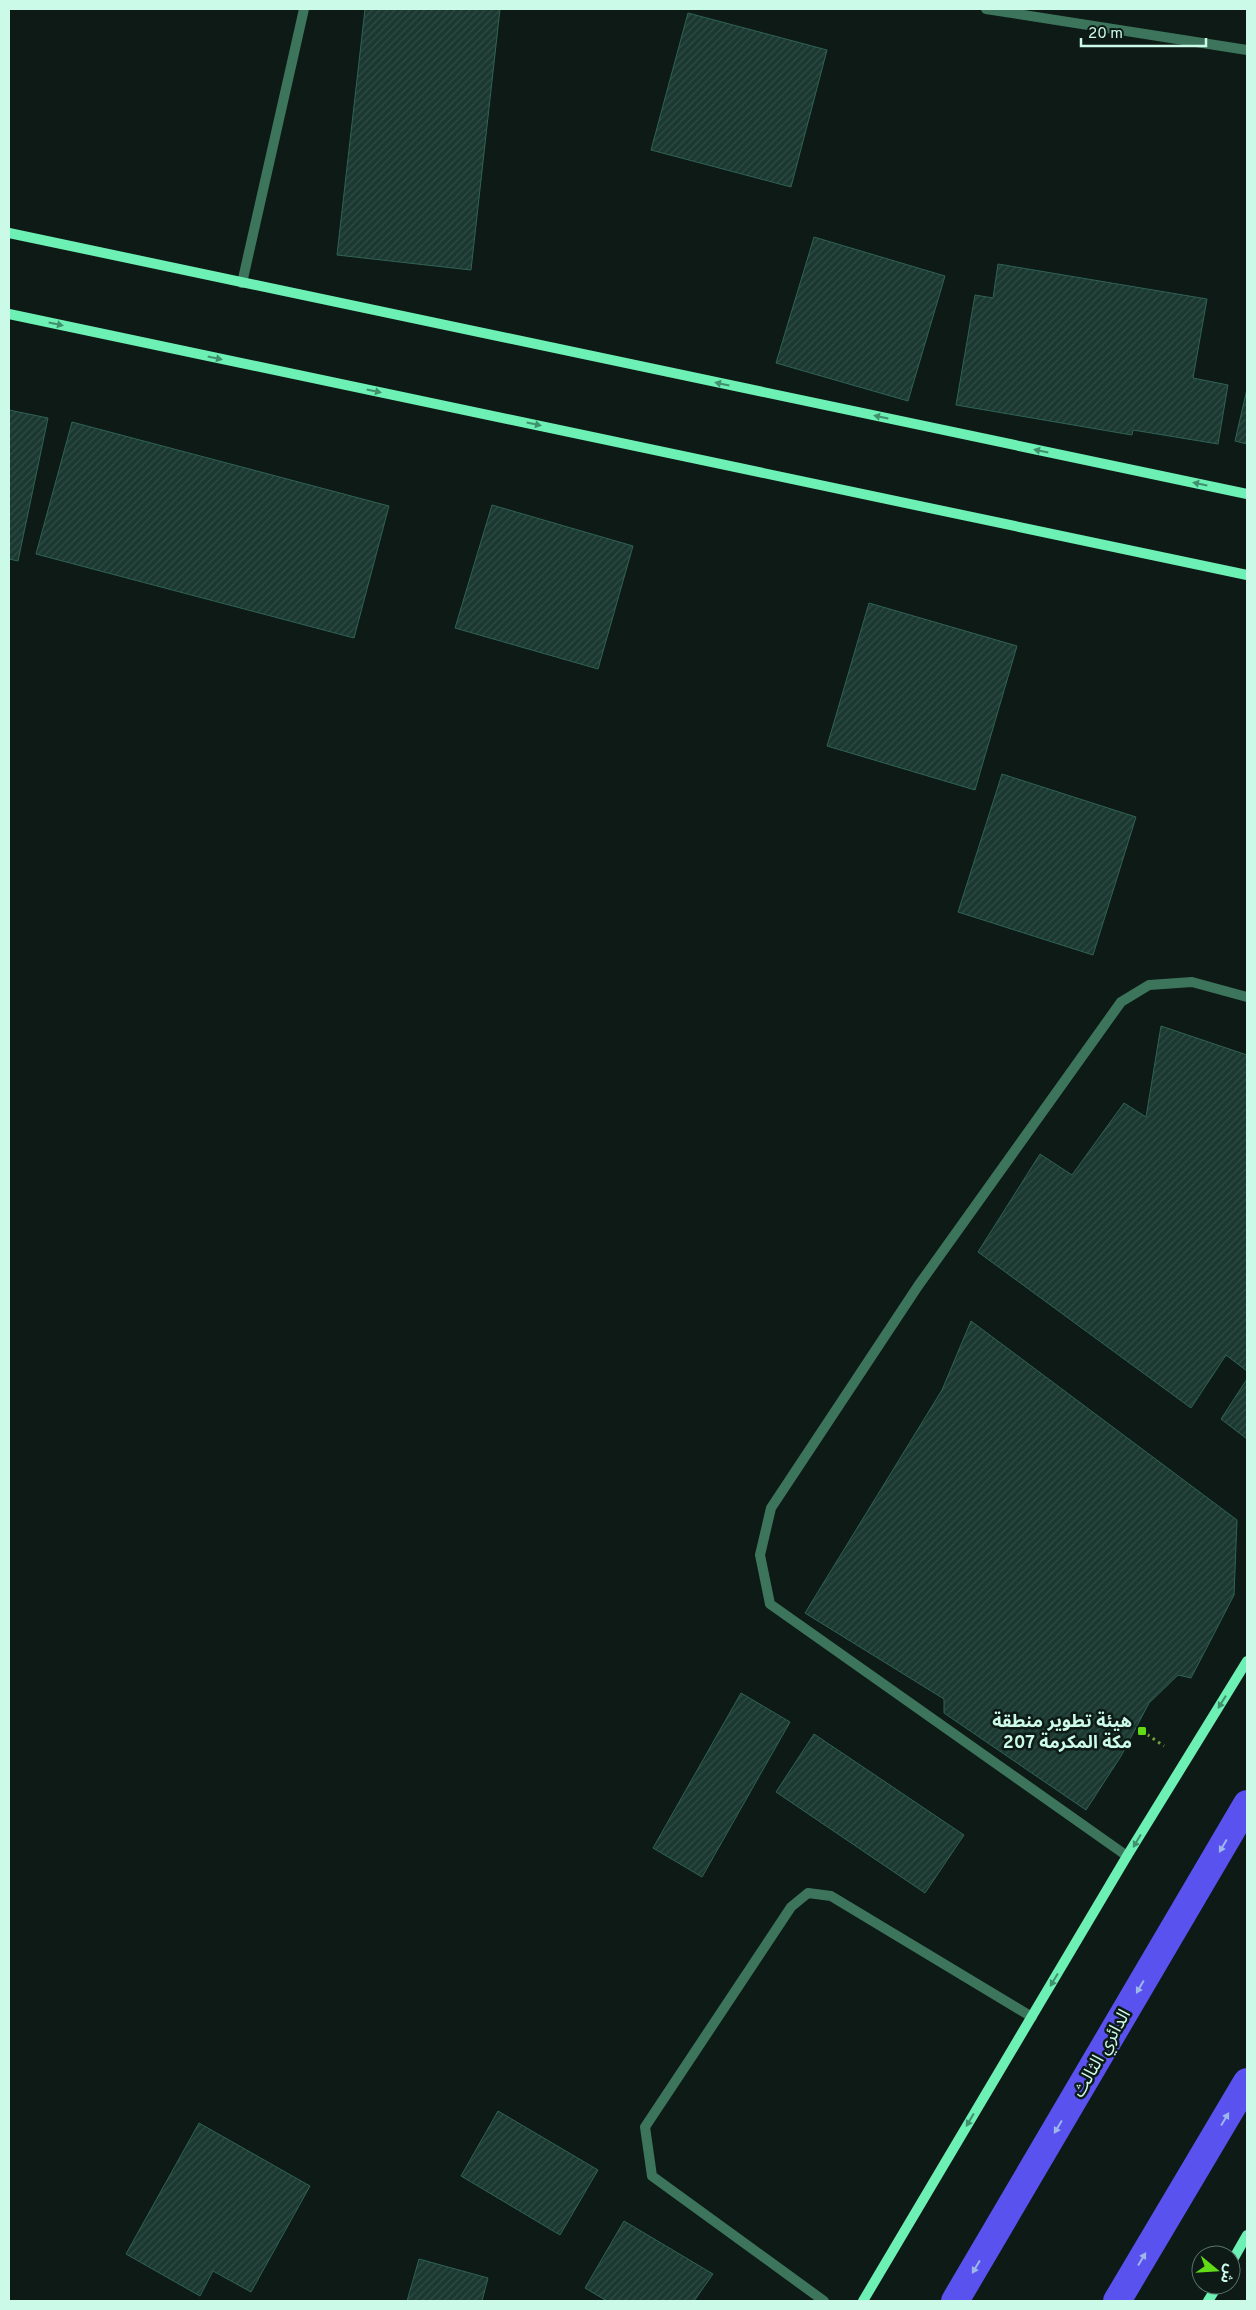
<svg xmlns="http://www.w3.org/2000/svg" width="1256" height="2310" font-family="Overpass,'Noto Sans Arabic',sans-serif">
	<defs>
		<pattern id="building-hatch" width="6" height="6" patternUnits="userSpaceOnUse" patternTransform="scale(1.25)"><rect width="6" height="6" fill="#1b3931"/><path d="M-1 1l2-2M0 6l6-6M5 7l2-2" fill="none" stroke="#304d45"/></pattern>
	</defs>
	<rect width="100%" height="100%" fill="#0d1a16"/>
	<g fill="url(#building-hatch)" stroke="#2f6354">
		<path d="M365 9H500L471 270 337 255Z"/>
		<path d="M688 13 827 50 791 187 651 150Z"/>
		<path d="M814 237 945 276 908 401 776 363Z"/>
		<path d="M998 264 1207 299 1193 378 1228 385 1218 444 1133 430 1132 435 956 405 975 295 993 298Z"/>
		<path d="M1247 389V444L1235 441Z"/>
		<path d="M9 410 48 418 18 561 9 559Z"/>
		<path d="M72 422 389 506 354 638 36 554Z"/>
		<path d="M492 505 633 546 598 669 455 628Z"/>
		<path d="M869 603 1017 646 975 790 827 746Z"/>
		<path d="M1002 774 1136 817 1093 955 958 912Z"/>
		<path d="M1161 1026 1247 1055V1371L1226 1355 1191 1408 978 1252 1040 1154 1072 1175 1124 1103 1146 1117Z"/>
		<path d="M971 1321 1237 1520 1234 1595 1191 1678 1178 1675 1149 1703 1121 1756 1086 1810 944 1713V1699L805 1613 942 1390Z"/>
		<path d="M1247 1379V1439L1221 1419Z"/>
		<path d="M741 1693 790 1722 702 1877 653 1848Z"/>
		<path d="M814 1734 964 1835 925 1893 776 1792Z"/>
		<path d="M498 2111 598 2170 560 2235 461 2176Z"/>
		<path d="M199 2123 310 2186 251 2292 213 2271 200 2296 126 2254Z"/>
		<path d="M624 2221 713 2274 694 2301H607L585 2288Z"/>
		<path d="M419 2259 488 2278 482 2301H407Z"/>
	</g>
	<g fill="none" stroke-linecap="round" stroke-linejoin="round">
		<path stroke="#71a138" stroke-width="3" stroke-dasharray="2.5 4" stroke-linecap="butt" d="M1142 1731 1164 1746"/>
		<g stroke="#3c755c" stroke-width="10">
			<path d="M1127 1856 770 1604 760 1555 771 1508 918 1286 1121 1002 1149 985 1192 982 1247 997"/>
			<path d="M824 2301 652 2176 645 2127 791 1907 808 1893 831 1896 1032 2017"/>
		</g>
		<g stroke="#3c755c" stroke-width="10">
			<path d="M986 9 1247 50"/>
			<path d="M242 283 304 9"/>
		</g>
		<g stroke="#6cf0b4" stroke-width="10">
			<path d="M9 233 1247 494"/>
			<path d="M9 314 1247 575"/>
			<path d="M1231 2263 1247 2235"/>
			<path d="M863 2301 1127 1856 1247 1661"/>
			<path d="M1208 2301 1218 2285"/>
		</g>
		<g stroke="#5952ee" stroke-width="28">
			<path d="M955 2301 1247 1804"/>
			<path d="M1117 2301 1247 2082"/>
		</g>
	</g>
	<defs><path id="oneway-solid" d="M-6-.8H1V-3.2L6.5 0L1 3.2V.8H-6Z" transform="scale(1.25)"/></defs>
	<g fill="#41906d">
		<use href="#oneway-solid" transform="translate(56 324) rotate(12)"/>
		<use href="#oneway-solid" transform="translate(215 358) rotate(12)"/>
		<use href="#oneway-solid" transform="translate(722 384) rotate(-168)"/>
		<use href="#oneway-solid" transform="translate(374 391) rotate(12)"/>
		<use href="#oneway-solid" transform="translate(881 417) rotate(-168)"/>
		<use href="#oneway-solid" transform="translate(534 424) rotate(12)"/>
		<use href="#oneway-solid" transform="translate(1041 451) rotate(-168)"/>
		<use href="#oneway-solid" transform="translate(1200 484) rotate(-168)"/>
		<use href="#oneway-solid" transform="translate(1222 1702) rotate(122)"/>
		<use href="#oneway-solid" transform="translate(1137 1841) rotate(121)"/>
		<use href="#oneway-solid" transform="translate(1054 1980) rotate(121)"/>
		<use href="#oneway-solid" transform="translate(970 2120) rotate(121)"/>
	</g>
	<g fill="#9db7eb">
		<use href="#oneway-solid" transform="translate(1223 1846) rotate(120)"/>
		<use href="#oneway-solid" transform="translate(1140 1987) rotate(120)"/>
		<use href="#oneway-solid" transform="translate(1225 2119) rotate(-59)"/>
		<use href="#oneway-solid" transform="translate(1058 2127) rotate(121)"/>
		<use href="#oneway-solid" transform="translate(1142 2259) rotate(-59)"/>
		<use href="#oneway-solid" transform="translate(976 2267) rotate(121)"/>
	</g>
	<rect fill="#60db16" stroke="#0d1a16" stroke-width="2" x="1137" y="1726" width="10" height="10" rx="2.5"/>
	<g text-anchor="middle" stroke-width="5" stroke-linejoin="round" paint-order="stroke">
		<g font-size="18" font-weight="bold" fill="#cbfae9" stroke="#0d1a16" text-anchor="end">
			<text x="1132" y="1727">هيئة تطوير منطقة<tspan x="1132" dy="21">مكة المكرمة 207</tspan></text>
		</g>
		<g font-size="18" fill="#cbfae9" stroke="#0d1a16">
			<text transform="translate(1101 2053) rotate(-60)" y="6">الدائري الثالث</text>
		</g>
	</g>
	<rect width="1256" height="2310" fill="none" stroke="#cbfae9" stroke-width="20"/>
	<g transform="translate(1216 2270) rotate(108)"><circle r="24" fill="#0d1a16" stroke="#59746a"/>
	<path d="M0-4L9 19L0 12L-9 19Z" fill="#60db16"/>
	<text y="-8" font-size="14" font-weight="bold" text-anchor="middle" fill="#cbfae9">ش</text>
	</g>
	<path d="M1081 38v8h125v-8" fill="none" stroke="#cbfae9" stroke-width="2.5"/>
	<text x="1088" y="38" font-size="15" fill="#cbfae9" stroke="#0d1a16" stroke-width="4" paint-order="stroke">20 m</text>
</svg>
